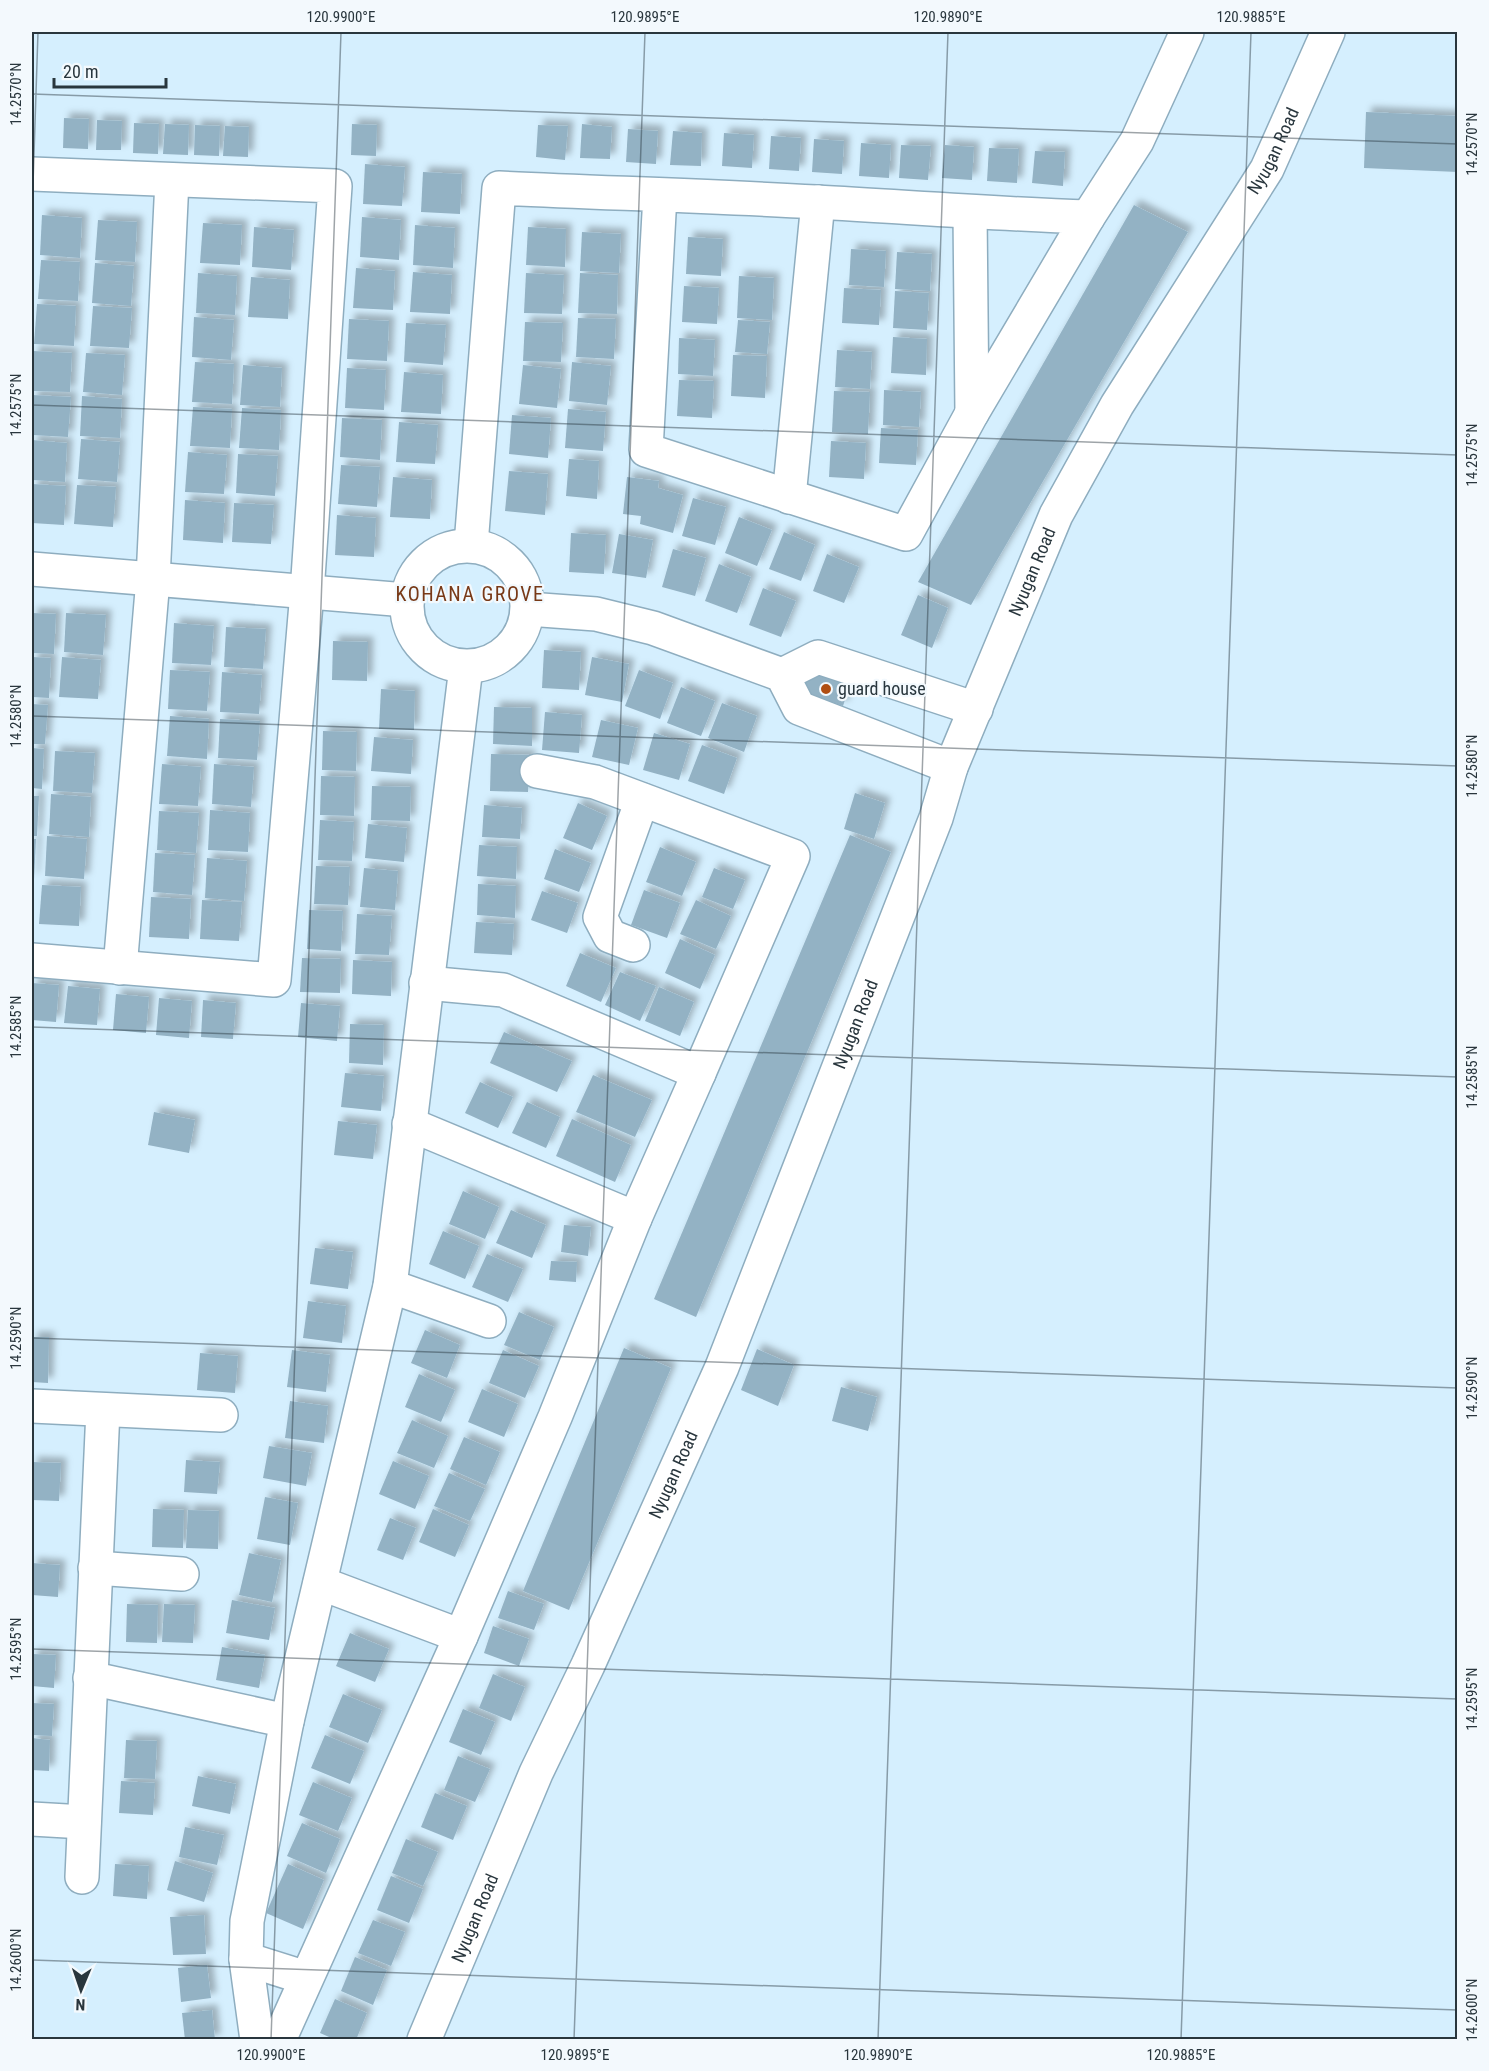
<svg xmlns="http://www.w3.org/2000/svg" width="1489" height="2071" font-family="'Roboto Condensed',sans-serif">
	<defs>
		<filter id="shadow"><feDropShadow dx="5.5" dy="-5.5" stdDeviation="3" flood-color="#0004"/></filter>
	</defs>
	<rect width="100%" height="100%" fill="#d5effe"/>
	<g fill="#93b2c4" filter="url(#shadow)">
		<path d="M1366 112 1458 116V172L1364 168Z"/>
		<path d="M64 118 89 119 88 149 63 148Z"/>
		<path d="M97 120 122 121 121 150H96Z"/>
		<path d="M134 123 159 124 158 154 133 153Z"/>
		<path d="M165 124 189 125 188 155 163 154Z"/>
		<path d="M352 124 377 125 376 156 351 155Z"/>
		<path d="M582 124 612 127 610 159 580 158Z"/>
		<path d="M195 125 220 126 219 156 194 155Z"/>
		<path d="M538 125 568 126 565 160 536 157Z"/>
		<path d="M225 126 249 127 248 157 223 156Z"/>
		<path d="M628 129 658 131 656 164 626 162Z"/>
		<path d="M673 131 702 133 701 166 670 165Z"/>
		<path d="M724 133 754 135 752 168 722 166Z"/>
		<path d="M771 136 801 138 799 171 769 169Z"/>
		<path d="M814 139 844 141 842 174 812 172Z"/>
		<path d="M861 143 891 145 889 178 859 176Z"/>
		<path d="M901 145 931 146 928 180 899 178Z"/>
		<path d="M945 145 974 147 972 180 942 178Z"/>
		<path d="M989 148 1019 149 1017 183 987 181Z"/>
		<path d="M1035 151 1065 152 1063 186 1032 183Z"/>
		<path d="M365 164 405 167 402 206 363 204Z"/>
		<path d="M423 172 462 174 460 214 421 212Z"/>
		<path d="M1134 205 1188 232 971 605 918 582Z"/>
		<path d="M42 215 82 218 80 258 40 255Z"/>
		<path d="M362 217 401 220 399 260 360 257Z"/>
		<path d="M98 220 137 222 135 262 95 260Z"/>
		<path d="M203 223 242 225 240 265 200 263Z"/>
		<path d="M415 225 455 228 453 268 413 265Z"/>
		<path d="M254 227 294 230 291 270 252 267Z"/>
		<path d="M528 227 566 229 565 267 526 265Z"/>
		<path d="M582 232 621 234 619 273 580 271Z"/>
		<path d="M688 237 723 239 721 276 686 274Z"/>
		<path d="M851 249 886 251 884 287 849 285Z"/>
		<path d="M897 252 932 254 930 291 895 289Z"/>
		<path d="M41 260 80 262 78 301 38 299Z"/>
		<path d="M95 263 134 266 131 306 92 303Z"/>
		<path d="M356 268 395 271 393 310 353 308Z"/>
		<path d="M413 272 452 275 450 314 410 312Z"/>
		<path d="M198 273 237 276 235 315 196 313Z"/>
		<path d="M526 273 564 275 562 314 524 313Z"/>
		<path d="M580 273 618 275 617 314 578 313Z"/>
		<path d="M739 276 774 278 772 320 737 318Z"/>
		<path d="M251 277 290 280 288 319 248 317Z"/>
		<path d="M684 286 719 288 717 324 682 322Z"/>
		<path d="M844 288 881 290 879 325 842 323Z"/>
		<path d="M895 291 929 293 927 330 893 328Z"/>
		<path d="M37 304 76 306 74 346 34 344Z"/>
		<path d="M93 306 132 308 129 348 90 346Z"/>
		<path d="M194 317 234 320 231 360 192 357Z"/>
		<path d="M578 318 616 319 614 359 576 357Z"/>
		<path d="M349 319 389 321 387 361 347 359Z"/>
		<path d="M738 320 770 322 767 354 735 352Z"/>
		<path d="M525 322 563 323 561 362 523 361Z"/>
		<path d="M406 323 446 325 443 365 404 362Z"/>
		<path d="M893 337 927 339 926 375 891 373Z"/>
		<path d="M679 338 715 340 713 376 678 374Z"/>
		<path d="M837 350 872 352 870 389 835 387Z"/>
		<path d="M33 351 72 353 70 392 32 391Z"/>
		<path d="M86 353 125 355 122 395 83 392Z"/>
		<path d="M733 355 767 356 765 398 731 396Z"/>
		<path d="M195 362 234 364 232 404 192 402Z"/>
		<path d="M572 362 611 366 607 405 569 401Z"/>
		<path d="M243 365 282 368 280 407 240 405Z"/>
		<path d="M523 365 561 369 557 408 519 404Z"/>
		<path d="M347 368 386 370 384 410 345 408Z"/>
		<path d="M404 372 443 375 441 414 401 412Z"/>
		<path d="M679 380 714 381 712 418 677 416Z"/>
		<path d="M884 390 921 392 919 427 883 425Z"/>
		<path d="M834 391 870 392 868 434 832 432Z"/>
		<path d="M32 395 71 397 68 437 32 435Z"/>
		<path d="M82 396 122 399 120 438 80 436Z"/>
		<path d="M193 407 232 409 230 448 190 446Z"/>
		<path d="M242 408 281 410 279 450 239 448Z"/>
		<path d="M568 409 606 412 603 451 565 448Z"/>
		<path d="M512 415 551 418 548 458 509 454Z"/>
		<path d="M342 418 382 420 380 460 340 457Z"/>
		<path d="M399 422 438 425 435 464 396 462Z"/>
		<path d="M881 428 918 430 916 465 879 463Z"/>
		<path d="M81 439 120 442 117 482 78 479Z"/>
		<path d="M32 440 67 443 65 482 32 480Z"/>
		<path d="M831 441 866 443 864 479 829 477Z"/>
		<path d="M188 452 227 455 224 494 185 492Z"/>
		<path d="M238 454 278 456 275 496 236 493Z"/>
		<path d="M569 459 599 461 597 499 566 496Z"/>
		<path d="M341 465 380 467 377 507 338 504Z"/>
		<path d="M509 471 548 474 545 515 505 511Z"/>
		<path d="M393 477 432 480 430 519 390 517Z"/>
		<path d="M627 477 659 481 658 488 683 495 673 533 640 524 641 516 623 514Z"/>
		<path d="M32 484 66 486 64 525 32 523Z"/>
		<path d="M77 485 116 487 113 527 74 524Z"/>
		<path d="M693 498 726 507 715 545 682 536Z"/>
		<path d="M185 500 225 503 223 543 183 540Z"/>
		<path d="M234 503 274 505 271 544 232 542Z"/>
		<path d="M337 515 376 518 374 557 335 555Z"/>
		<path d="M739 517 772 530 757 566 725 553Z"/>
		<path d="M784 532 815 545 801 581 769 569Z"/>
		<path d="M571 533 606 535 604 574 569 572Z"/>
		<path d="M619 534 653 540 646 578 612 573Z"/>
		<path d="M673 549 706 558 695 596 662 587Z"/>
		<path d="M827 554 859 567 844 603 813 591Z"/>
		<path d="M719 564 751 577 737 613 705 601Z"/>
		<path d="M763 588 796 601 781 637 749 625Z"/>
		<path d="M918 595 948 608 932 648 901 635Z"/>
		<path d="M32 613 56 614 54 654 32 653Z"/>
		<path d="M66 613 106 615 103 655 64 652Z"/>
		<path d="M174 623 214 626 211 665 172 663Z"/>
		<path d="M226 627 266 629 263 669 224 667Z"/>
		<path d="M333 641 368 642 367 681 332 680Z"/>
		<path d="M544 650 581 652 579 690 542 688Z"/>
		<path d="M32 657 51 658 49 698 32 697Z"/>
		<path d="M62 657 101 660 98 699 59 697Z"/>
		<path d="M592 657 629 664 622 702 585 695Z"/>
		<path d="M170 670 210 672 207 711 168 709Z"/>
		<path d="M639 670 673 683 660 719 625 706Z"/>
		<path d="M809 671 850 685 843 706 802 692Z"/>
		<path d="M222 672 262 675 259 714 220 712Z"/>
		<path d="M681 687 715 701 701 736 667 723Z"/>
		<path d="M381 689 415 691 414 730 379 729Z"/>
		<path d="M722 703 757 716 744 752 708 738Z"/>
		<path d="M32 704 48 705 45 744H32Z"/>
		<path d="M494 707 532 708V746L493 744Z"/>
		<path d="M545 712 582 715 579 753 542 750Z"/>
		<path d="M170 716 209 719 207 759 167 756Z"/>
		<path d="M220 719 260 721 257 760 218 758Z"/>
		<path d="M601 720 638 728 629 765 592 757Z"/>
		<path d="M323 731 357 732 356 771 322 770Z"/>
		<path d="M654 733 690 744 679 780 643 770Z"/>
		<path d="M374 737 413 740 411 774 371 771Z"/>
		<path d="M702 745 737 758 724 794 688 781Z"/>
		<path d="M32 748 44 749 42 789 32 788Z"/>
		<path d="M55 751 95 753 92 793 53 791Z"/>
		<path d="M491 754 530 755 528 792 490 791Z"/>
		<path d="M162 764 201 767 198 806 159 804Z"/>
		<path d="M214 764 254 767 251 807 212 804Z"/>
		<path d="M321 776 355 777 354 816 320 815Z"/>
		<path d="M372 786 411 787 410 821 371 820Z"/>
		<path d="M855 793 885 803 874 839 844 829Z"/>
		<path d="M51 794 91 797 89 837 49 834Z"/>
		<path d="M32 796H39L37 836H32Z"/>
		<path d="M578 803 607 816 592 850 563 838Z"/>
		<path d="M484 805 522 808 520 839 482 837Z"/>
		<path d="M210 810 250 813 248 852 208 850Z"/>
		<path d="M159 811 199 813 196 853 157 850Z"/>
		<path d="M320 820 354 822 352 861 318 860Z"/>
		<path d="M368 824 407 828 404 862 365 858Z"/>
		<path d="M850 835 891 852 696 1317 654 1299Z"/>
		<path d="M47 836 87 839 84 879 45 876Z"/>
		<path d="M32 839H36L34 879H32Z"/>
		<path d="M479 845 517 847 516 879 477 876Z"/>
		<path d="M660 847 696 862 682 896 646 882Z"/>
		<path d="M555 849 591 863 579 892 544 879Z"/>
		<path d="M155 853 195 855 192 895 153 892Z"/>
		<path d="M207 858 247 861 244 901 205 898Z"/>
		<path d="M316 866 350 867 348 905 314 904Z"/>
		<path d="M364 868 398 871 395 910 360 907Z"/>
		<path d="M714 868 745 880 733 909 702 897Z"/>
		<path d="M478 884 516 886 515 918 477 915Z"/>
		<path d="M42 885 81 887 79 926 39 924Z"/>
		<path d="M644 890 680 903 667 938 631 925Z"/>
		<path d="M542 891 578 903 567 933 531 920Z"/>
		<path d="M151 897 191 899 189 939 149 937Z"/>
		<path d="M202 900 242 902 239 941 200 939Z"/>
		<path d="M696 900 731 916 716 949 680 934Z"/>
		<path d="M309 910 343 911 341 951 307 949Z"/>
		<path d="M357 914 392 916 389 955 355 954Z"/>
		<path d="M476 922 514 924 512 955 474 953Z"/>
		<path d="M680 939 715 955 700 989 665 973Z"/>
		<path d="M580 953 616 968 601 1002 566 986Z"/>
		<path d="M302 958 341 959 340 993 300 992Z"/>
		<path d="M353 960 392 962 391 996 352 994Z"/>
		<path d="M620 972 656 986 640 1021 605 1005Z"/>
		<path d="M32 983 59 985 56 1022 32 1020Z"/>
		<path d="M68 986 100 989 97 1025 64 1023Z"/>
		<path d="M659 987 694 1002 680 1036 645 1021Z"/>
		<path d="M116 994 149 997 146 1033 113 1030Z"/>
		<path d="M159 998 192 1001 189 1038 156 1035Z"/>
		<path d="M203 1000 236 1003 233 1039 201 1037Z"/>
		<path d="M301 1003 340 1006 337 1041 298 1037Z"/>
		<path d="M350 1024 384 1025 383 1065 349 1063Z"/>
		<path d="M504 1032 572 1061 557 1092 490 1063Z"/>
		<path d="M345 1073 384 1076 381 1111 341 1107Z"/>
		<path d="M593 1075 652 1100 635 1137 576 1112Z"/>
		<path d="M480 1082 513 1097 498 1128 465 1113Z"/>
		<path d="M527 1102 560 1117 546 1148 512 1133Z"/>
		<path d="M154 1112 195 1120 189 1153 148 1145Z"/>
		<path d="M572 1119 631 1145 615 1182 556 1156Z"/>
		<path d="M338 1121 377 1125 373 1159 334 1155Z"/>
		<path d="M463 1191 499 1207 485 1239 449 1224Z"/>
		<path d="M511 1210 546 1225 532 1258 496 1243Z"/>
		<path d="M564 1225 591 1227 588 1256 561 1252Z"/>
		<path d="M443 1231 479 1246 465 1279 429 1264Z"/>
		<path d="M315 1248 353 1252 348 1289 310 1284Z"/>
		<path d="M487 1254 523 1269 508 1302 472 1287Z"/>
		<path d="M551 1261 577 1262 576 1282 549 1280Z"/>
		<path d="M308 1301 346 1306 342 1343 303 1338Z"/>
		<path d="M519 1312 554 1327 540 1360 504 1345Z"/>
		<path d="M425 1330 460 1345 447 1378 411 1363Z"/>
		<path d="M32 1337H49L48 1383 32 1382Z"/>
		<path d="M624 1348 671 1368 569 1610 523 1591Z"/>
		<path d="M757 1349 794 1365 778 1406 741 1390Z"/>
		<path d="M292 1350 330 1355 326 1392 287 1387Z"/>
		<path d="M503 1350 539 1366 525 1398 489 1383Z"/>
		<path d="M200 1353 238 1356 235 1393 197 1390Z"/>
		<path d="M419 1374 455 1390 441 1422 405 1407Z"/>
		<path d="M841 1387 877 1397 868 1431 832 1421Z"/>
		<path d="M482 1389 518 1404 504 1437 468 1422Z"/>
		<path d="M290 1401 328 1406 324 1443 285 1438Z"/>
		<path d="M412 1420 448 1436 434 1468 397 1453Z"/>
		<path d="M464 1437 500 1452 486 1485 450 1469Z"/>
		<path d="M269 1446 312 1453 306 1486 263 1478Z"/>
		<path d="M186 1460 220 1462 217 1494 184 1492Z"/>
		<path d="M393 1461 429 1476 415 1509 379 1494Z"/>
		<path d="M32 1462 61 1463 59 1501 32 1500Z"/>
		<path d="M449 1473 485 1489 470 1521 434 1506Z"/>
		<path d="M265 1497 298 1503 290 1545 257 1539Z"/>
		<path d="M153 1509 184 1510 183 1548 152 1547Z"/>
		<path d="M433 1509 469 1525 455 1557 419 1542Z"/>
		<path d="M188 1510 219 1511 218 1549 186 1548Z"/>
		<path d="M390 1518 416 1528 403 1560 377 1550Z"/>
		<path d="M249 1553 281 1560 272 1602 239 1595Z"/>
		<path d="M32 1563 60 1565 58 1597 32 1595Z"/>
		<path d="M508 1591 544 1604 534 1630 498 1618Z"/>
		<path d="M232 1600 275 1608 269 1640 226 1633Z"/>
		<path d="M127 1604 158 1605 157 1643 126 1642Z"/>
		<path d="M164 1604 195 1605 193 1643 162 1642Z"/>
		<path d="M493 1626 529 1639 519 1666 484 1653Z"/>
		<path d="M350 1633 389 1649 375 1682 336 1666Z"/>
		<path d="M222 1647 265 1655 259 1688 216 1680Z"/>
		<path d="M32 1654 56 1655 54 1688 32 1686Z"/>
		<path d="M493 1674 525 1687 511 1721 479 1708Z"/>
		<path d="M343 1694 382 1710 368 1743 329 1727Z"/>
		<path d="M32 1703 54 1704 52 1736 32 1735Z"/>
		<path d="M463 1709 495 1722 481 1755 449 1742Z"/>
		<path d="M325 1735 364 1751 350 1784 311 1768Z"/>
		<path d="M32 1738 50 1740 49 1771 32 1770Z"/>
		<path d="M126 1740 157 1741 155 1779 124 1778Z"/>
		<path d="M458 1756 490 1769 475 1802 444 1790Z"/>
		<path d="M198 1776 236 1784 230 1814 192 1806Z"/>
		<path d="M121 1781 155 1783 153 1815 119 1813Z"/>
		<path d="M313 1782 352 1798 338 1831 299 1815Z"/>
		<path d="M435 1793 467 1806 453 1840 421 1827Z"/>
		<path d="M302 1823 340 1839 326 1873 287 1856Z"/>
		<path d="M185 1827 224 1835 217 1865 179 1857Z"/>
		<path d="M406 1839 438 1852 423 1886 392 1873Z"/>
		<path d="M175 1861 213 1873 204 1902 167 1890Z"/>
		<path d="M115 1864 149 1866 147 1899 113 1896Z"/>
		<path d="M288 1864 324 1880 303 1929 266 1913Z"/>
		<path d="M391 1876 423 1889 409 1923 377 1910Z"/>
		<path d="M204 1915 206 1954 173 1955 170 1917Z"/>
		<path d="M373 1920 405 1932 391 1966 358 1953Z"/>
		<path d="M355 1957 387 1970 373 2005 341 1991Z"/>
		<path d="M207 1965 211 1998 181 2002 178 1968Z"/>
		<path d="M335 1999 367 2013 356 2040H336L320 2033Z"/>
		<path d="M212 2010 215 2040H185L182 2013Z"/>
	</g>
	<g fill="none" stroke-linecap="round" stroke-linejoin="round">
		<defs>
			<g id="minor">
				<path d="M32 174 335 186 307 592 274 980 32 960"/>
				<path d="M970 212 972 413"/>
				<path d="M1088 217 1137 141 1187 32"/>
				<path d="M789 497 818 202"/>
				<path d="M471 545 499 188C605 193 711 196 816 202 907 207 997 214 1088 217L972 413 906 534 646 450 660 195"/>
				<circle cx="467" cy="606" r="60"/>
				<path d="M32 569 406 600"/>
				<path d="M528 609 596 614 653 628 782 675 799 708 951 767"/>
				<path d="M782 675 818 657 976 709"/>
				<path d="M633 945 610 936 600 917 642 800"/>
				<path d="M120 968 153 579 172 180"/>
				<path d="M426 983 503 990 699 1073 793 856 595 782 537 771"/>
				<path d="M635 1218 699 1073"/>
				<path d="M390 1286 489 1321"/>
				<path d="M32 1406 221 1415"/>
				<path d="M95 1568 182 1574"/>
				<path d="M320 1583 461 1636"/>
				<path d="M90 1678 287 1721"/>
				<path d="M32 1819 84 1822"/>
				<path d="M82 1877 103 1410"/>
				<path d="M246 1959 306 1978"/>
				<path d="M257 2040 246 1959 247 1921 287 1721 390 1286 466 667"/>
				<path d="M279 2040 461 1636 555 1417 635 1218 409 1124"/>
			</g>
			<g id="major">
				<path id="s1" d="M424 2040 536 1773 588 1665 722 1367 936 818 951 767 1056 515 1117 405 1267 169 1328 32"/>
			</g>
		</defs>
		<use href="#minor" stroke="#8eadbf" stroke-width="36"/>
		<use href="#major" stroke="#8eadbf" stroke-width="36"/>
		<use href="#minor" stroke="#fff" stroke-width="33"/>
		<use href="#major" stroke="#fff" stroke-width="33"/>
	</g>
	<path fill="none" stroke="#29363d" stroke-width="1.5" stroke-opacity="0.45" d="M32 94 1458 144M32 215 38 32M32 405 1458 455M32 716 1458 766M32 1027 1458 1077M32 1338 1458 1388M32 1649 1458 1699M32 1960 1458 2010M271 2040 341 32M574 2040 645 32M878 2040 948 32M1181 2040 1251 32"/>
	<circle fill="#b04e12" stroke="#f3f9fd" stroke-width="2" cx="826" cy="689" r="6"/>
	<g text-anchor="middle" stroke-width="4.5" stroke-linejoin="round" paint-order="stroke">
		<g font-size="18" fill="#29363d" stroke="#f3f9fd">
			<text dy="6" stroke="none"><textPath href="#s1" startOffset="2076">Nyugan Road</textPath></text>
			<text dy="6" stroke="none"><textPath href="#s1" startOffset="1590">Nyugan Road</textPath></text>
			<text dy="6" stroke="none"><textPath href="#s1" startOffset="1104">Nyugan Road</textPath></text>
			<text dy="6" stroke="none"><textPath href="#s1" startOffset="618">Nyugan Road</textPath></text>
			<text dy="6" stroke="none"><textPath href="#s1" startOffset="132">Nyugan Road</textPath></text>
		</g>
		<g font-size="18" fill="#29363d" stroke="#f3f9fd" text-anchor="start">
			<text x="838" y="695">guard house</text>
		</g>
		<g font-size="20" letter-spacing="1.5" fill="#783917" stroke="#f3f9fd">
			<text x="470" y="601">KOHANA GROVE</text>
		</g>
	</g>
	<rect width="1489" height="2071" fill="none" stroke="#f3f9fd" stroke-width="66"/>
	<g transform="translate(81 1990) rotate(182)" stroke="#f3f9fd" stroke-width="4.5" paint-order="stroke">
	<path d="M0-4.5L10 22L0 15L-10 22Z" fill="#29363d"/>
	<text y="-9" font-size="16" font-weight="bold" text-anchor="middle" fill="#29363d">N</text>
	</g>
	<path d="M54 78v9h112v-9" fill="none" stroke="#29363d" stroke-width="3"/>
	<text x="63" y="78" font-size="18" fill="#29363d" stroke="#f3f9fd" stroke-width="4.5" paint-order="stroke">20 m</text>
	<rect x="33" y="33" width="1423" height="2005" fill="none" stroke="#29363d" stroke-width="2"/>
	<g font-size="15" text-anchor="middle" fill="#29363d">
		<text x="341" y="22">120.9900°E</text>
		<text x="645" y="22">120.9895°E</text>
		<text x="948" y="22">120.9890°E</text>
		<text x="1251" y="22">120.9885°E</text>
		<text transform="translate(16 94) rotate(-90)" y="5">14.2570°N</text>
		<text transform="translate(1472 144) rotate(-90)" y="5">14.2570°N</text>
		<text transform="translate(16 405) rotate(-90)" y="5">14.2575°N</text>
		<text transform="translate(1472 455) rotate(-90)" y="5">14.2575°N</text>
		<text transform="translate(16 716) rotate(-90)" y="5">14.2580°N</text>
		<text transform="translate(1472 766) rotate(-90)" y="5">14.2580°N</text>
		<text transform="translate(16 1027) rotate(-90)" y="5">14.2585°N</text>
		<text transform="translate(1472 1077) rotate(-90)" y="5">14.2585°N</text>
		<text transform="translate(16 1338) rotate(-90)" y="5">14.2590°N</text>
		<text transform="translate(1472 1388) rotate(-90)" y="5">14.2590°N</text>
		<text transform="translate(16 1649) rotate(-90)" y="5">14.2595°N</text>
		<text transform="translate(1472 1699) rotate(-90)" y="5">14.2595°N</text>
		<text transform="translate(16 1960) rotate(-90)" y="5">14.2600°N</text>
		<text transform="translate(1472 2010) rotate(-90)" y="5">14.2600°N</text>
		<text x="271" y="2060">120.9900°E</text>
		<text x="575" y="2060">120.9895°E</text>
		<text x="878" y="2060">120.9890°E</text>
		<text x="1181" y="2060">120.9885°E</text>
	</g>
</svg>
